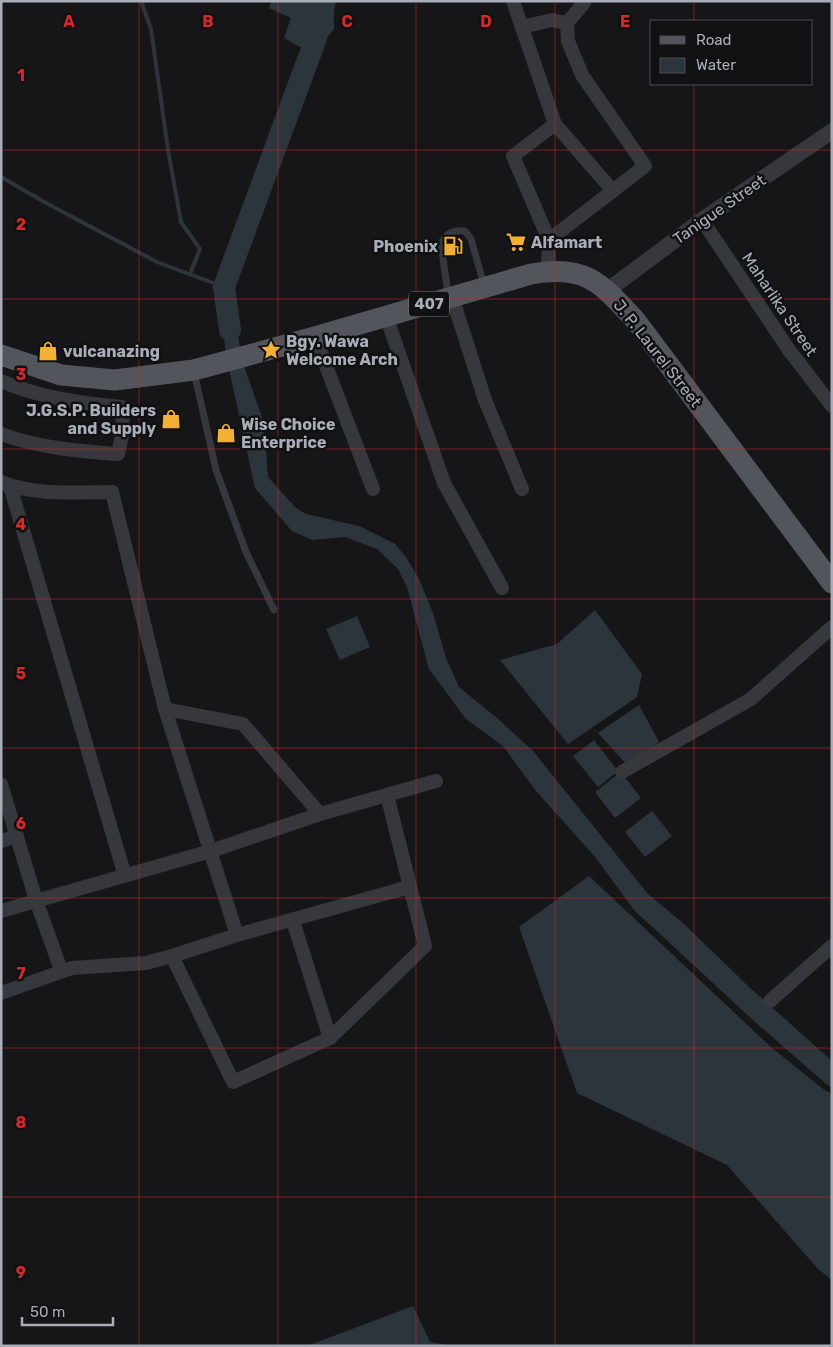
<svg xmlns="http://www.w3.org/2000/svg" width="833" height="1347" font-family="Rubik,sans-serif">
	<rect width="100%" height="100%" fill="#161618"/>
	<g fill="#2c353c">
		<path d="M271 1H334V29L322 44 300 47 284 38 291 18 269 8Z"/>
		<path d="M229 295 244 366 264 423 268 477 296 508 306 514 359 526 395 544 406 557 419 579 433 613 446 658 459 687 497 718 533 751 648 894 683 923 747 985 832 1061V1088L825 1083 755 1022 634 910 596 858 536 791 503 746 466 719 429 669 407 587 398 569 377 549 345 537 312 540 292 531 255 488 230 374 219 310Z"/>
		<path d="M595 610 642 674 637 697 568 744 500 660 557 644Z"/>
		<path d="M357 616 370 647 340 660 326 629Z"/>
		<path d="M639 705 659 742 627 765 598 733Z"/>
		<path d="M594 740 618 771 598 787 573 756Z"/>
		<path d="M621 772 641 798 615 818 595 792Z"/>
		<path d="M652 811 672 836 645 857 625 832Z"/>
		<path d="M589 876 771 1047 823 1089 832 1094V1280L818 1269 727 1165 577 1093 519 927Z"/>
		<path d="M413 1306 430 1342 452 1346H307Z"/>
	</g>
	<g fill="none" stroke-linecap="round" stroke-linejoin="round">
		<g stroke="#2c353c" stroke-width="4">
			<path d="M141 1 151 29 168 150 181 222 200 249 190 274"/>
			<path d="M1 177 48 204 157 262 224 287"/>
		</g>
		<path stroke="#2c353c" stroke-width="22" d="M230 330 224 287 316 38 325 1"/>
		<g stroke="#37383d" stroke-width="7">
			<path d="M448 295 441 243C447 233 453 230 465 231L471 239 484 285"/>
			<path d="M194 372 216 470 246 552 274 610"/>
		</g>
		<g stroke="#37383d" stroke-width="14">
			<path d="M513 1 555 124 613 191"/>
			<path d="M522 27 552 20 567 23"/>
			<path d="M702 220 789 350 832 406"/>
			<path d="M549 240 645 166 582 75 568 41 567 23 584 3 583 1"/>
			<path d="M548 271 549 240 513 156 555 124"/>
			<path d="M452 297 485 400 522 489"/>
			<path d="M386 316 444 483 502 588"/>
			<path d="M315 337 373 489"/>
			<path d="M1 381C40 398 81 403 122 407L123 431 118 454C79 451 39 448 1 434"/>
			<path d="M1 482C35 496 76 492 112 492L165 709 237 935"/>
			<path d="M10 486 125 876"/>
			<path d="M165 709 243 724 320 814"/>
			<path d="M622 772 751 699 832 627"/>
			<path d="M1 784 36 900 61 970"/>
			<path d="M1 841 17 836"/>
			<path d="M1 911 211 851 320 814 436 781"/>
			<path d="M293 921 330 1038"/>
			<path d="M172 956 233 1082 330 1038 425 946 387 795"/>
			<path d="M1 993 72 968 146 963 172 956 237 935 409 887"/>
			<path d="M770 1001 832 946"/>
		</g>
		<path stroke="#37383d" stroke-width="16" d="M608 290 702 220 832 131"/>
		<path stroke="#53555c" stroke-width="21" d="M1 355 61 375 115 380 194 370 315 337 531 274C586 264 601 283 636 321L832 583"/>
	</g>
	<path fill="none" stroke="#d62828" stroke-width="1" stroke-opacity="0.55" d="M139 1V1346M278 1V1346M416 1V1346M555 1V1346M694 1V21M694 84V1346M1 150H832M1 299H832M1 449H832M1 599H832M1 748H832M1 898H832M1 1048H832M1 1197H832"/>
	<defs>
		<symbol id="supermarket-bare" viewBox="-9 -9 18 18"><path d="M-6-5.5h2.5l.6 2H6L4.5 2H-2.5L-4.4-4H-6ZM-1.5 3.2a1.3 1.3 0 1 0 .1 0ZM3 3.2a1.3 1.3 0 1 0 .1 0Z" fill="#f2b134" stroke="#111113" stroke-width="2.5" paint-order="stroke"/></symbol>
		<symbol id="fuel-bare" viewBox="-9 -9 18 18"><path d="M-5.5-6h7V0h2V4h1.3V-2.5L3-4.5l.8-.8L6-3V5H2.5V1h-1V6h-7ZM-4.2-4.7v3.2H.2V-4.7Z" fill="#f2b134" stroke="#111113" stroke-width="2.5" paint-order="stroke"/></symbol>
		<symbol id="sight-bare" viewBox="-9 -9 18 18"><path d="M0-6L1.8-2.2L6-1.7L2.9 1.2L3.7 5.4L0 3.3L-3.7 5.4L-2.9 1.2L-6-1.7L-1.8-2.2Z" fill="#f2b134" stroke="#111113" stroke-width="2.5" paint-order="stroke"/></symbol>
		<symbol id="shop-bare" viewBox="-9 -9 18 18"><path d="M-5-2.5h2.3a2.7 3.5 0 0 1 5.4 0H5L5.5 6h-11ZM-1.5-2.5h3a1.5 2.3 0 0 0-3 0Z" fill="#f2b134" stroke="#111113" stroke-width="2.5" paint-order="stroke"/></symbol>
	</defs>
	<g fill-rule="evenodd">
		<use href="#supermarket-bare" x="502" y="228" width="28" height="28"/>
		<use href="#fuel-bare" x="439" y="232" width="28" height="28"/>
		<use href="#sight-bare" x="257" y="336" width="28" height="28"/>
		<use href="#shop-bare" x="34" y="337" width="28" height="28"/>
		<use href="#shop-bare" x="157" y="405" width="28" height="28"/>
		<use href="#shop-bare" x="212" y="419" width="28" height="28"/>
	</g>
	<g text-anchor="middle" stroke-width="5" stroke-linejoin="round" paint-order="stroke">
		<rect fill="#111113" stroke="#7b7e86" stroke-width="1" x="409" y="291.5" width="40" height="25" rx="4"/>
		<g font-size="15" font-weight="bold" fill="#a8adb8">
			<text x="429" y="309">407</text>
		</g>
		<g font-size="16" fill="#a8adb8" stroke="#111113">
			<text transform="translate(719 209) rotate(-35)" y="6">Tanigue Street</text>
			<text transform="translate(780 304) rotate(56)" y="6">Maharlika Street</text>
			<text transform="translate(658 353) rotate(52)" y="6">J. P. Laurel Street</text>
		</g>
		<g font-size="16" font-weight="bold" fill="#a8adb8" stroke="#111113" text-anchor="start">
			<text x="531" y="248">Alfamart</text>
			<text x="438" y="252" text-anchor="end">Phoenix</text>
			<text x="286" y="347">Bgy. Wawa<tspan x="286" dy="18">Welcome Arch</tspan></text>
			<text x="63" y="357">vulcanazing</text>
			<text x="156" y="416" text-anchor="end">J.G.S.P. Builders<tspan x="156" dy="18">and Supply</tspan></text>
			<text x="241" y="430">Wise Choice<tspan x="241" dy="18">Enterprice</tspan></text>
		</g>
	</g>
	<g font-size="16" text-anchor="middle" font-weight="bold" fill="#d62828" stroke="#111113" stroke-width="5" stroke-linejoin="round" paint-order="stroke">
		<text x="69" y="27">A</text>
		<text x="208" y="27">B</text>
		<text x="347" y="27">C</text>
		<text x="486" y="27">D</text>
		<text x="625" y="27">E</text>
		<text x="21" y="81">1</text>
		<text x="21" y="230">2</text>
		<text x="21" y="380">3</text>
		<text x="21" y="530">4</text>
		<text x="21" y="679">5</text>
		<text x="21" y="829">6</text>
		<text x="21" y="979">7</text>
		<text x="21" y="1128">8</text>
		<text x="21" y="1278">9</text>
	</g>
	<rect width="833" height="1347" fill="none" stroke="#a8adb8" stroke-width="5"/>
	<rect x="650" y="20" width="162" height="65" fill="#111113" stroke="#4d4f55"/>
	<rect x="660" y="36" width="25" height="8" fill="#53555c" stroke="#4d4f55"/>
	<text x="696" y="45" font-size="15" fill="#a8adb8">Road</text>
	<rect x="660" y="58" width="25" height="15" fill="#2c353c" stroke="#4d4f55"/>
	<text x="696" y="70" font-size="15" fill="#a8adb8">Water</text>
	<path d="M22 1317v8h91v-8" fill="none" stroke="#a8adb8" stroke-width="2.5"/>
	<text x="30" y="1317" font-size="15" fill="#a8adb8" stroke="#111113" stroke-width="4" paint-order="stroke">50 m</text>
</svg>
